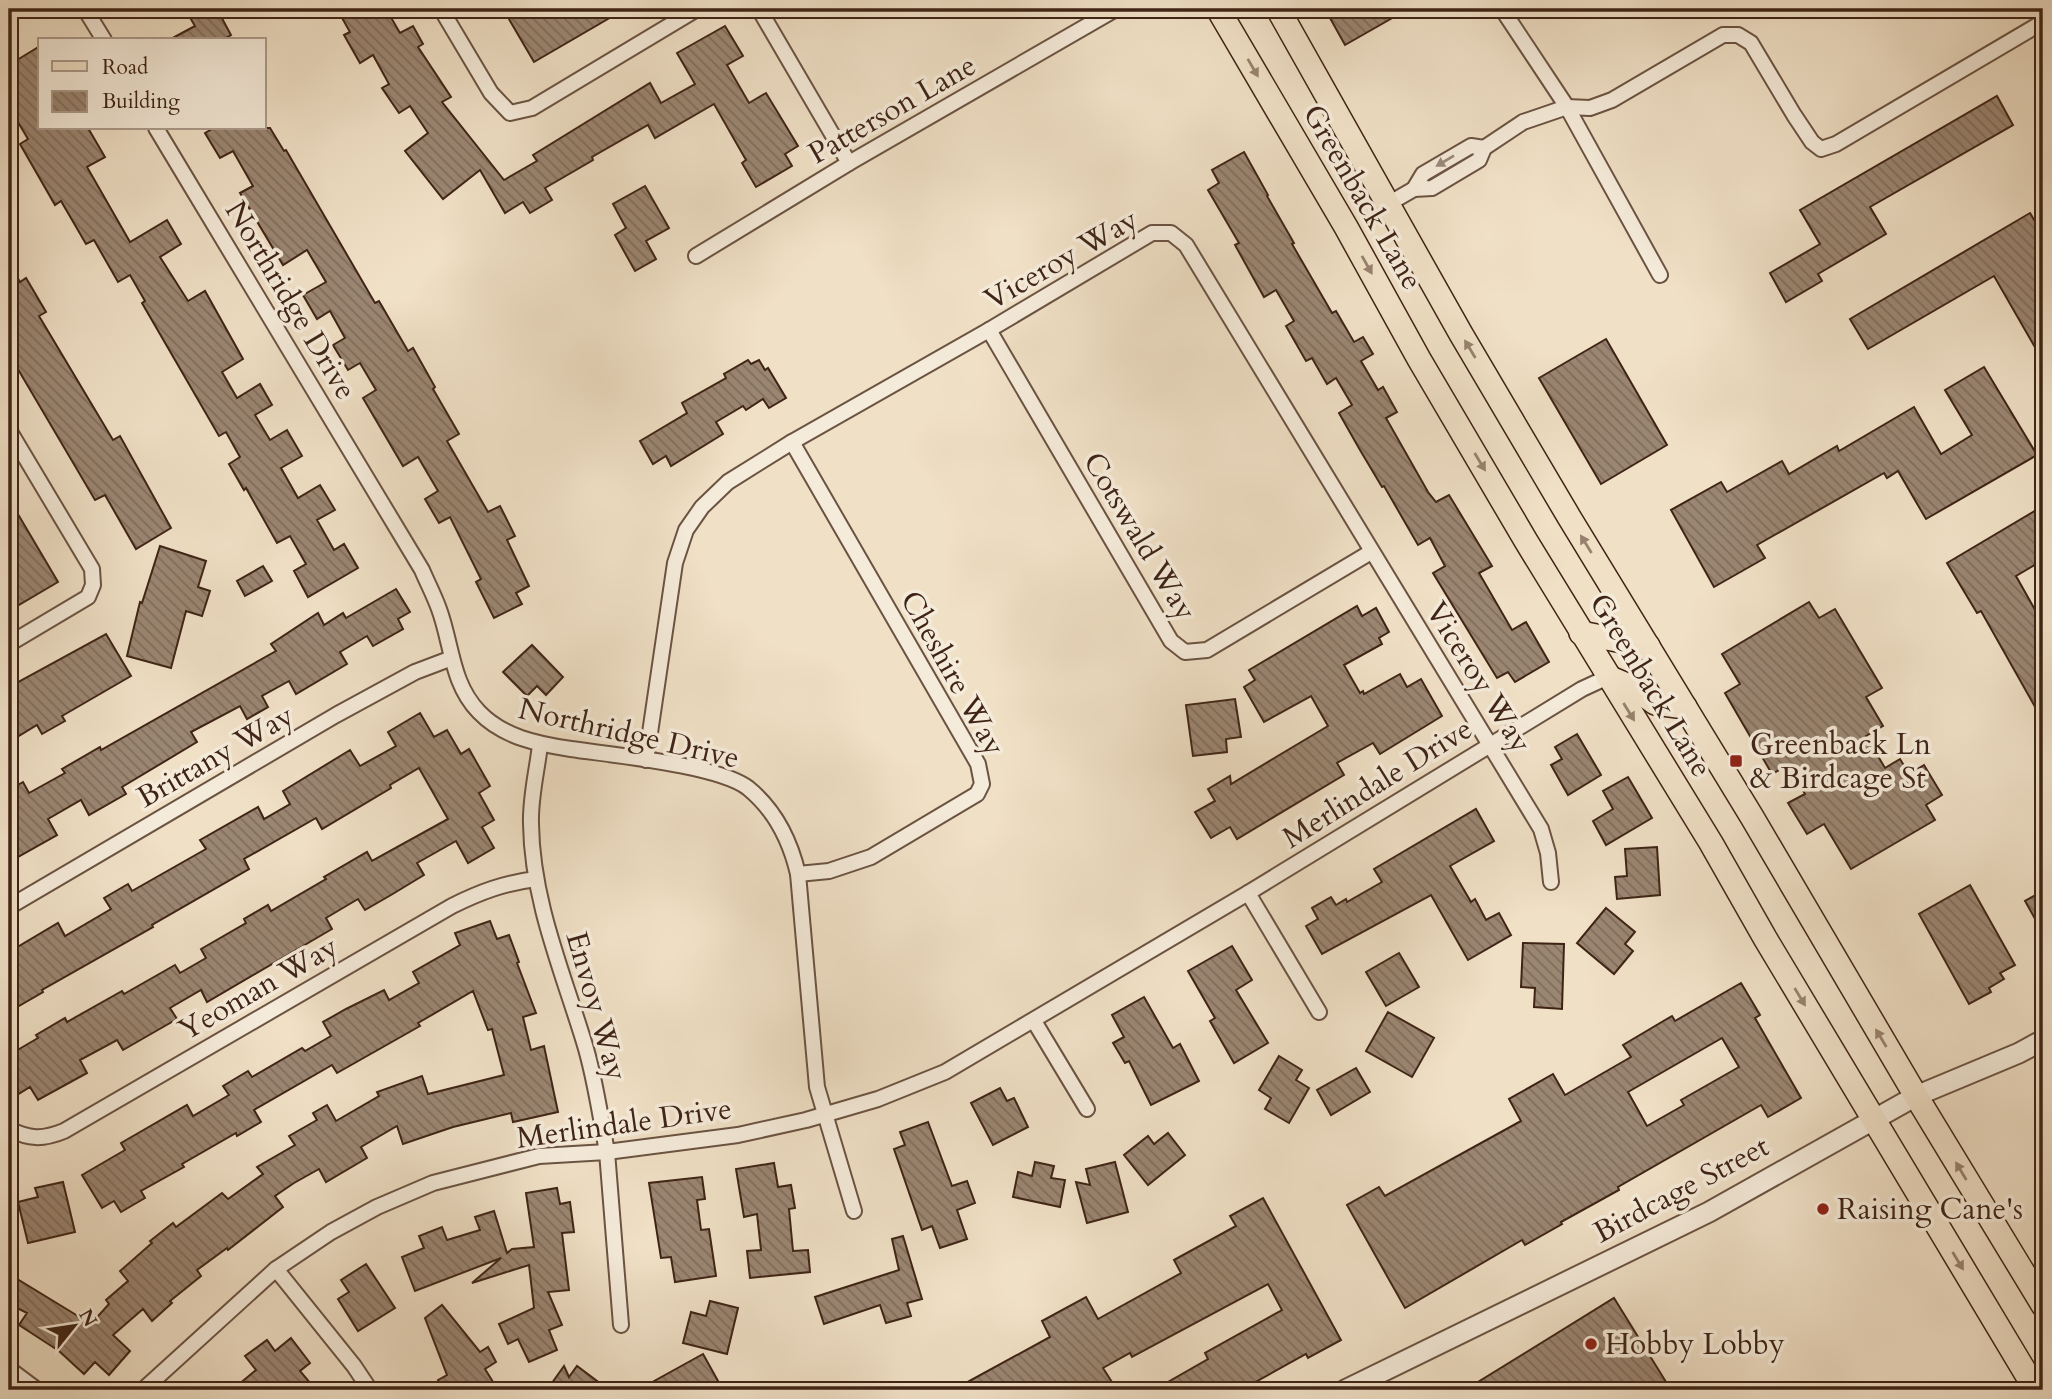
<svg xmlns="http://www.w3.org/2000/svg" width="2052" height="1399" font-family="Cardo,serif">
	<defs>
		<pattern id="building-back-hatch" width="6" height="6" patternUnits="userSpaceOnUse" patternTransform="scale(1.75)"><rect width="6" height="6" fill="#9b8672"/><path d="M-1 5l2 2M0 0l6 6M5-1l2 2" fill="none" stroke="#806d5d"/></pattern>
	</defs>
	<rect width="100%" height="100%" fill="#f0e0c6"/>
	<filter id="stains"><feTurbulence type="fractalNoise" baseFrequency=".00286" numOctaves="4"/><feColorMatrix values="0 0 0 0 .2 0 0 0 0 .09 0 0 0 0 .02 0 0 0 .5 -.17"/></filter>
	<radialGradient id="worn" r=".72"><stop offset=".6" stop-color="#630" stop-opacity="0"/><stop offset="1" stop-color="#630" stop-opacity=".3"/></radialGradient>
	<g fill="url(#building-back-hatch)" stroke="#3f2416" stroke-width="2" fill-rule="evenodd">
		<path d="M185 9H217L231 35 222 40H169L195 26Z"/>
		<path d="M337 9H386L400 33 413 26 423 44 418 47 451 97 442 102 504 180 537 161 533 155 650 83 661 103 695 84 677 53 725 26 743 56 727 65 749 103 766 93 798 146 785 154 792 166 756 187 742 163 746 160 714 104 655 138 648 125 592 157 593 160 545 188 552 200 530 213 523 202 505 213 480 170 443 199 405 151 428 133 410 106 399 113 382 88 389 84 373 55 360 63 344 35 350 32Z"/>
		<path d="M515 9H625L534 62 506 14Z"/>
		<path d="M1325 9H1408L1345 45Z"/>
		<path d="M40 46V128H88L105 157 87 167 130 242 167 220 181 244 160 257 188 301 205 291 243 359 222 372 237 398 260 384 272 405 255 415 270 440 287 430 302 456 281 468 298 498 320 485 335 510 317 520 334 550 344 544 358 568 308 597 294 571 306 564 290 536 277 543 246 488 244 490 229 464 240 457 226 432 219 436 142 303 145 301 130 275 118 282 94 240 86 244 61 201 55 205 20 144 28 139 9 107V65Z"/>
		<path d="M1997 96 2013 125 1870 207 1886 234 1818 274 1822 281 1786 302 1770 273 1820 244 1800 210Z"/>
		<path d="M214 128H270L284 151 286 150 375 303 379 301 408 351 413 348 435 387 433 389 459 434 447 441 488 512 500 506 515 536 507 540 529 586 516 593 522 604 494 618 476 582 481 579 450 517 439 523 425 499 438 491 418 457 403 466 363 398 376 390 360 363 348 370 333 345 345 338 330 311 317 319 303 295 326 282 307 250 283 265 240 193 253 186 233 151 220 158 205 133Z"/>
		<path d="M1244 152 1268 195 1267 196 1294 243 1292 244 1332 313 1336 311 1354 342 1363 337 1373 354 1361 361 1378 390 1383 387 1397 412 1386 418 1428 492 1436 502 1449 495 1492 566 1479 573 1512 630 1526 622 1549 662 1515 682 1508 672 1497 678 1433 573 1445 566 1430 538 1418 545 1384 486 1382 487 1360 450 1339 413 1352 405 1336 378 1327 384 1312 358 1306 361 1286 326 1294 321 1276 290 1264 297 1235 245 1239 243 1208 190 1219 183 1212 170Z"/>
		<path d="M645 186 669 228 646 241 656 259 635 271 615 235 626 228 613 204Z"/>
		<path d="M2030 213 2043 235V361L1994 276 1868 349 1850 319Z"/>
		<path d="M9 263 20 282 26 278 46 312 39 316 113 440 120 436 171 528 136 549 105 495 95 500 9 354Z"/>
		<path d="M1606 339 1667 445 1601 484 1539 378Z"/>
		<path d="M748 360 751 364 759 360 765 370 768 368 786 398 769 408 763 399 746 410 743 406 716 422 723 434 671 466 666 456 653 464 640 441 687 413 682 403 726 378 724 374Z"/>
		<path d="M1984 367 2037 455 1926 519 1898 471 1887 478 1884 473 1757 545 1765 558 1714 587 1671 510 1721 482 1727 492 1782 461 1789 474 1837 446 1839 451 1914 407 1941 454 1972 435 1945 390Z"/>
		<path d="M9 499 58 582 17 606 9 591Z"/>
		<path d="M2043 506V560L2016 576 2043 624V721L1981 611 1977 613 1947 563Z"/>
		<path d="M160 546 206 561 198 587 210 591 202 616 186 611 171 668 127 656 140 602 142 603Z"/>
		<path d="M263 566 272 581 245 596 237 581Z"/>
		<path d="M396 589 410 612 398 619 403 629 373 646 367 636 340 652 347 664 296 694 289 681 262 696 268 707 247 719 240 706 191 732 197 742 122 787 126 794 89 815 81 800 48 819 57 835 9 862V790L23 782 29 793 65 773 62 769 100 747 101 750 276 651 271 644 318 613 324 625 343 613 346 618Z"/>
		<path d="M1809 602 1819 618 1835 609 1882 688 1866 697 1883 726 1866 736 1885 768 1900 759 1909 774 1924 765 1942 795 1926 805 1935 820 1851 869 1824 824 1807 834 1788 803 1805 794 1788 765 1772 774 1725 693 1740 684 1722 654Z"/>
		<path d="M1357 606 1362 616 1376 608 1389 632 1379 638 1382 644 1344 665 1360 693 1363 691 1364 694 1400 674 1407 687 1421 679 1442 716 1380 754 1373 743 1337 763 1344 775 1237 839 1230 827 1211 838 1195 812 1215 801 1208 789 1230 776 1231 784 1328 726 1311 696 1264 722 1244 687 1255 680 1249 670Z"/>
		<path d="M106 634 131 676 62 716 65 721 42 734 37 725 9 742V687Z"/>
		<path d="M532 645 563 677 546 695 537 686 527 696 503 672Z"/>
		<path d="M1235 699 1241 737 1226 739 1227 752 1193 756 1186 705Z"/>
		<path d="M420 713 434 737 447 730 461 754 469 749 490 786 479 793 494 820 482 827 494 848 468 863 456 841 417 863 424 875 391 895 365 910 358 899 326 918 332 929 207 1002 201 990 170 1008 177 1019 123 1050 117 1040 80 1060 87 1073 38 1100 30 1087 9 1100V1055L38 1038 36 1035 65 1018 67 1022 122 991 124 994 175 965 180 973 206 958 201 949 246 923 244 919 268 905 271 911 326 879 324 877 367 852 372 861 448 819 419 768 390 785 391 788 322 829 316 818 244 859 249 869 152 925 153 927 42 990 43 992 19 1006 17 1003 9 1008V952L58 923 65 936 111 909 104 898 128 884 132 891 206 849 200 840 258 807 264 819 290 804 283 791 350 750 360 766 396 746 388 732Z"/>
		<path d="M1577 734 1601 775 1568 795 1551 765 1562 759 1555 747Z"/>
		<path d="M1628 777 1652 818 1606 845 1593 821 1613 809 1603 791Z"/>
		<path d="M1476 809 1494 841 1450 866 1471 902 1475 899 1486 920 1499 913 1511 935 1468 960 1431 895 1322 954 1306 926 1318 919 1312 908 1331 897 1336 905 1346 899 1347 902 1382 882 1374 869Z"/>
		<path d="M1657 847 1660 895 1617 899 1615 877 1627 876 1625 849Z"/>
		<path d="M1970 885 2015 965 2000 973 2004 979 1989 988 1991 992 1969 1004 1919 914Z"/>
		<path d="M2043 891V933L2025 901Z"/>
		<path d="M1606 908 1635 932 1625 944 1633 951 1614 974 1577 943Z"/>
		<path d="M490 921 497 939 509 935 519 962 517 963 536 1013 523 1017 531 1050 544 1046 558 1112 513 1122 511 1113 453 1127 403 1144 397 1126 361 1147 367 1158 326 1182 319 1169 294 1183 275 1196 283 1207 228 1250 227 1248 197 1270 201 1276 170 1301 172 1303 152 1321 143 1309 113 1335 130 1351 109 1375 95 1362 84 1374 59 1351 19 1325 27 1313 9 1304V1274L91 1324 109 1304 106 1300 128 1281 120 1271 152 1243 150 1241 173 1223 176 1227 222 1193 228 1199 263 1174 257 1167 295 1145 289 1136 317 1120 313 1113 327 1105 336 1121 379 1096 377 1092 422 1076 428 1094 504 1075 492 1029 488 1030 473 991 418 1023 420 1026 337 1073 332 1065 254 1110 261 1122 237 1136 236 1133 182 1164 184 1167 141 1191 145 1198 121 1212 114 1201 102 1208 82 1175 125 1150 121 1143 187 1105 193 1116 229 1095 223 1086 248 1071 252 1077 302 1048 305 1051 331 1036 323 1022 346 1009 384 990 389 1000 419 983 413 972 460 945 455 933Z"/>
		<path d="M1523 943 1564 944 1562 1009 1534 1007 1535 988 1521 987Z"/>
		<path d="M1232 946 1252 980 1236 990 1268 1043 1234 1063 1210 1021 1215 1018 1188 971Z"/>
		<path d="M1399 953 1419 987 1386 1006 1366 972Z"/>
		<path d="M1741 983 1760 1015 1755 1018 1801 1098 1768 1117 1761 1105 1618 1187 1619 1190 1561 1222 1562 1224 1525 1245 1522 1240 1405 1308 1347 1205 1379 1187 1385 1196 1521 1121 1509 1099 1553 1074 1565 1095 1631 1057 1623 1045 1672 1016 1675 1021ZM1722 1038 1739 1067 1681 1100 1684 1105 1647 1126 1628 1092Z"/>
		<path d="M1144 997 1173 1048 1180 1044 1199 1081 1151 1105 1129 1061 1125 1063 1113 1043 1124 1037 1112 1015Z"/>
		<path d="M1388 1012 1434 1038 1412 1077 1366 1051Z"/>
		<path d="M1279 1056 1302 1070 1296 1080 1309 1088 1289 1123 1265 1109 1271 1098 1259 1090Z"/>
		<path d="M1356 1068 1370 1092 1331 1115 1317 1090Z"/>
		<path d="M1000 1088 1007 1101 1014 1098 1028 1127 993 1145 971 1103Z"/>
		<path d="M928 1122 952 1186 967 1181 975 1203 957 1210 967 1239 940 1248 932 1226 922 1230 894 1149 905 1145 900 1132Z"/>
		<path d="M1168 1133 1185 1155 1148 1185 1124 1155 1148 1136 1154 1144Z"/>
		<path d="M1035 1162 1054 1166 1051 1178 1065 1180 1060 1207 1013 1197 1018 1172 1032 1176Z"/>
		<path d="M1115 1162 1128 1212 1087 1223 1076 1182 1090 1185 1086 1169Z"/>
		<path d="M774 1163 778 1187 791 1185 795 1208 789 1209 793 1251 808 1250 810 1272 750 1278 747 1251 761 1250 757 1214 744 1217 736 1169Z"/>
		<path d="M702 1177 705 1199 697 1200 701 1230 709 1229 716 1276 675 1282 671 1257 661 1258 649 1183Z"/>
		<path d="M63 1182 75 1232 28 1243 18 1202 38 1197 35 1188Z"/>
		<path d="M557 1188 560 1204 570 1202 574 1232 562 1233 569 1290 548 1292 562 1325 549 1330 557 1350 529 1362 518 1339 508 1344 499 1324 534 1308 529 1265 472 1283 501 1258 415 1291 402 1257 424 1248 419 1236 442 1227 447 1240 480 1230 475 1217 494 1211 507 1253 512 1249 534 1247 526 1193Z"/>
		<path d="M1263 1198 1341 1340 1308 1358 1306 1354 1241 1390H1154L1208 1359 1205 1353 1282 1310 1268 1284 1132 1357 1130 1353 1103 1368 1117 1390H953L1050 1337 1042 1321 1086 1297 1098 1319 1181 1273 1174 1260 1236 1226 1230 1216Z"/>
		<path d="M903 1236 922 1299 907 1303 911 1316 886 1323 880 1305 824 1324 815 1297 899 1270 892 1239Z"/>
		<path d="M366 1264 395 1308 358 1331 338 1299 349 1292 341 1280Z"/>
		<path d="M1614 1298 1671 1390H1465Z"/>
		<path d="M710 1301 738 1308 727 1354 683 1343 691 1312 706 1316Z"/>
		<path d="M442 1305 480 1352 488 1347 496 1362 485 1369 498 1390H444L438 1380 447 1375 425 1318Z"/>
		<path d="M291 1338 310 1363 300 1371 316 1390H232L256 1370 245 1356 267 1340 275 1351Z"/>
		<path d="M703 1354 723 1390H638Z"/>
		<path d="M564 1366 569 1377 577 1366 609 1390H547Z"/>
	</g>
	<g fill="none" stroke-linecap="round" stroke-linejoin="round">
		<defs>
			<g id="minor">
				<path d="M85 9 104 40"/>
				<path d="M441 9 491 93 510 113 532 108 697 9"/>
				<path d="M759 9 849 163"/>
				<path d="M1502 9 1567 107 1660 275"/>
				<path d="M156 128 422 570C427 582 434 595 439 609 452 644 451 683 479 712 503 737 537 744 571 749 611 755 718 765 748 788 775 810 790 840 798 874L817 1087 854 1211"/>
				<path d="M1414 189 1432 188 1479 160 1484 148 1523 122 1567 107 1590 108 1612 100 1723 35H1738L1751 43 1794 115 1812 142 1821 149 1836 144 2043 22"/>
				<path d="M1388 204 1414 189 1423 174 1471 146 1484 148"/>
				<path d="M696 256 849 163 1116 9"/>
				<path d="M989 330 1171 641 1185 652 1207 650 1371 552"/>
				<path d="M9 430 92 569 93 585 88 597 9 644"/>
				<path d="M792 442 978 764 982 784 977 794 871 857 829 871 798 874"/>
				<path d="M540 745C537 771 530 798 531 824 532 900 562 970 584 1042 595 1077 600 1115 607 1152L621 1325"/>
				<path d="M646 760 675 563 686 530 702 507 728 482 792 442 989 330 1152 233H1171L1186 245 1541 829 1548 853 1551 882"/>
				<path d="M1248 893 1319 1012"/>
				<path d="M9 907 336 715 415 672 452 658"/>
				<path d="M1034 1021 1087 1109"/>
				<path d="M9 1129C29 1139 42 1140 64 1131L452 906C480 892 504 883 536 879"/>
				<path d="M276 1269 354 1366 370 1390"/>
				<path d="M143 1390 276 1269 331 1232 377 1207 433 1183 539 1156 607 1152 738 1135 806 1120 878 1099 945 1072 1248 893 1582 689 1608 677"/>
			</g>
			<g id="tertiary">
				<path d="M9 1372 33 1390"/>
				<path d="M1345 1390 1709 1212 1916 1096 2019 1053 2043 1040"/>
			</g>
			<g id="primary">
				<path d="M1218 9 1346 227 1419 359 1526 541 1711 843 1765 938 2036 1390"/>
				<path d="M1278 9 1461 334 1569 517 1752 817 1916 1096 2043 1305"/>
				<path d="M1581 633 1648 646"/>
				<path d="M1608 677 1634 688 1655 703 1685 707"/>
			</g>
		</defs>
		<use href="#minor" stroke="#6b5342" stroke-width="18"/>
		<use href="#tertiary" stroke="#6b5342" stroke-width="23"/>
		<use href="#primary" stroke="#3f2416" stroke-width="26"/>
		<use href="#minor" stroke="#f5ebda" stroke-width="14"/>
		<use href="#tertiary" stroke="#f5ebda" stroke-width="19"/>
		<use href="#primary" stroke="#f0e0c6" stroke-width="23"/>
	</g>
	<defs><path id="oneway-solid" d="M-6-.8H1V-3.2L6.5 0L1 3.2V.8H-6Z" transform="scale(1.75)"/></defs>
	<g fill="#98826e">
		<use href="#oneway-solid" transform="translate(1253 68) rotate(60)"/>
		<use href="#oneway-solid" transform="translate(1367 265) rotate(61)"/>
		<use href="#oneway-solid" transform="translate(1470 349) rotate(-121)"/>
		<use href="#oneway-solid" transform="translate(1480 462) rotate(59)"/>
		<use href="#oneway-solid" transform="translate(1586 544) rotate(-122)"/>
		<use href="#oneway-solid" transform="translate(1629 712) rotate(58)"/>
		<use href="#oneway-solid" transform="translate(1800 997) rotate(59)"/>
		<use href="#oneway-solid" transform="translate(1881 1038) rotate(-121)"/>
		<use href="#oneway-solid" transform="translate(1961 1171) rotate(-121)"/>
		<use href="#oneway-solid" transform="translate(1958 1261) rotate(59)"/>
	</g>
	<use fill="#9a8878" href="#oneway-solid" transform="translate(1445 161) rotate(149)"/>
	<g fill="#8f2418" stroke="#f5ebda" stroke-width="2.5">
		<rect x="1729" y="754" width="14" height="14" rx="3.5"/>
		<circle cx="1823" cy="1209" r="7"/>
		<circle cx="1591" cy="1344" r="7"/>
	</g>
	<g text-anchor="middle" stroke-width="7" stroke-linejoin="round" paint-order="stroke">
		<g font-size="30" fill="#3f2416" stroke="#f5ebda">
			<text transform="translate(892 109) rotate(-30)" y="10">Patterson Lane</text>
			<text transform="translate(1363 197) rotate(60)" y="10">Greenback Lane</text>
			<text transform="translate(1061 259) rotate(-30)" y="10">Viceroy Way</text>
			<text transform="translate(291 300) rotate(59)" y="10">Northridge Drive</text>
			<text transform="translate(1140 536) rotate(59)" y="10">Cotswald Way</text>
			<text transform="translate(953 673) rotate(61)" y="10">Cheshire Way</text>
			<text transform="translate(1479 677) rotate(58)" y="10">Viceroy Way</text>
			<text transform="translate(1651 685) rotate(59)" y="10">Greenback Lane</text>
			<text transform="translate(629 733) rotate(13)" y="10">Northridge Drive</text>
			<text transform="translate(215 756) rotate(-30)" y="10">Brittany Way</text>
			<text transform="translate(1377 783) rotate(-32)" y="10">Merlindale Drive</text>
			<text transform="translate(258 988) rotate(-30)" y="10">Yeoman Way</text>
			<text transform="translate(597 1006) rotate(74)" y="10">Envoy Way</text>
			<text transform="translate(624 1123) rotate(-8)" y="10">Merlindale Drive</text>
			<text transform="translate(1681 1189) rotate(-28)" y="10">Birdcage Street</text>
		</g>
		<g font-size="30" fill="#3f2416" stroke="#f5ebda" text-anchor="start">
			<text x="1750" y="754">Greenback Ln<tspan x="1750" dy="34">&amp; Birdcage St</tspan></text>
			<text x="1837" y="1219">Raising Cane's</text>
			<text x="1605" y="1354">Hobby Lobby</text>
		</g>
	</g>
	<rect width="2052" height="1399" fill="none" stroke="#f0e0c6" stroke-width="35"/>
	<rect x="10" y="10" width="2031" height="1378" fill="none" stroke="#3f2416" stroke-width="3.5"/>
	<rect x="18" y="18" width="2017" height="1364" fill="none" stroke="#3f2416" stroke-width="2"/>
	<rect x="38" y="38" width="228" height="91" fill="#f5ebda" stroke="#ac9b8c" stroke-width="2"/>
	<rect x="52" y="61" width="35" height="10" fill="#f0e0c6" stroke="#ac9b8c" stroke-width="2"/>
	<text x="102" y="74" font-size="21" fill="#3f2416">Road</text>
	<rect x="52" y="91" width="35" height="21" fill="url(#building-back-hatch)" stroke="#ac9b8c" stroke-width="2"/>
	<text x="102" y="108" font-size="21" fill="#3f2416">Building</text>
	<g transform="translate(74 1326) rotate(60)" stroke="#f5ebda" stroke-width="5" paint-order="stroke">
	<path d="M0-5L12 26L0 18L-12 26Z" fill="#3f2416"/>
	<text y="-10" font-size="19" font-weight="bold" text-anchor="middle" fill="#3f2416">N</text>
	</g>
	<rect width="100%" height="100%" filter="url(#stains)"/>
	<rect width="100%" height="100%" fill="url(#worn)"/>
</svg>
